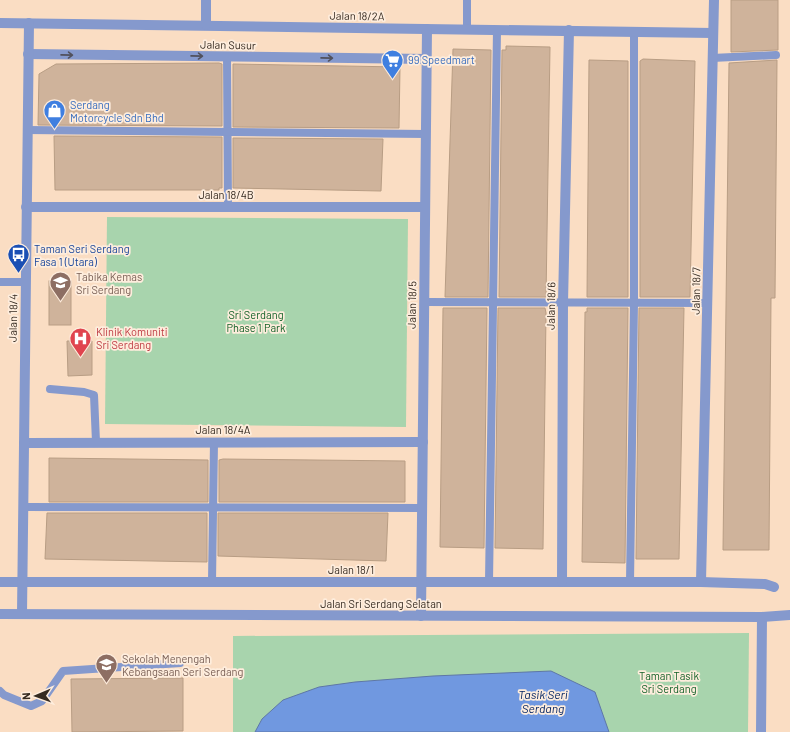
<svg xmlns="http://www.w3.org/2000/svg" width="790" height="732" font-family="Barlow,sans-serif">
	<rect width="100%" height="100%" fill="#faddc3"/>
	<g fill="#a8d4ad">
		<path d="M107 217 408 219 406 427 105 424Z"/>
		<path d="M749 633 748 732H233V636Z"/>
	</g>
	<path fill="#7098e0" stroke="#5e77a6" d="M551 671 595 692 609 732H255L262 719 283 700 319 687 355 682 433 676Z"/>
	<g fill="#cfb39b" stroke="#b89d84">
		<path d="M731 0H778V50L731 52Z"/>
		<path d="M506 46 550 47 546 297H499L502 50H506Z"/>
		<path d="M453 49 491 50 488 297H445Z"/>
		<path d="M643 59 695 61 690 297H640V61Z"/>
		<path d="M589 60 628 61V297H587Z"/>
		<path d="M777 60 775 298H771L769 550H723L729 63Z"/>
		<path d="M219 63 222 64V126L38 125 39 74 56 64Z"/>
		<path d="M233 64 400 67 399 128 233 127Z"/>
		<path d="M54 136 222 137V188H219V190H55Z"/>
		<path d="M233 138 383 139 381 191 233 188Z"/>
		<rect x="49" y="281" width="22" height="44"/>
		<path d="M443 308H487L484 548 440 547Z"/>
		<path d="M498 308H545L546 313 543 549 495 548Z"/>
		<path d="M587 308H628L625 563 582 562 585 312H587Z"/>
		<path d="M639 308H684L679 559H636Z"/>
		<path d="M67 341H92V375L68 376Z"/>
		<path d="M49 458 208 460V502H49Z"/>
		<path d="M223 459 405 461V502H219V460Z"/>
		<path d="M47 513H207V562L45 559Z"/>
		<path d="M218 513H388L386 561 218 556Z"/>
		<path d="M183 678V731L72 732 71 679Z"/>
	</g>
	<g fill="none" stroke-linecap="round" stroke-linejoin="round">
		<g stroke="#8599cd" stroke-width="8">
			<path d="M467 0V29"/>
			<path d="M227 57 228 207"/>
			<path d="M712 58 776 55"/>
			<path d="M27 130 426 134"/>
			<path d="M0 282H26"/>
			<path d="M424 302 707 303"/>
			<path d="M50 389 84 392 94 395 96 442"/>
			<path d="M23 507 422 508"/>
			<path d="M212 582 214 442"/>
			<path d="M489 582 497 30"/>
			<path d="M630 582 634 303V32"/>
			<path d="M0 691 4 695 31 706 42 701 63 671 180 663"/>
		</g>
		<g stroke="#8599cd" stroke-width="10">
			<path d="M0 23 713 33"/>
			<path d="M206 25V0"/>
			<path d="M28 54 427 59"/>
			<path d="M26 207H425"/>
			<path d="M24 443 423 442"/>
			<path d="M0 582H701L765 584 774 587"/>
			<path d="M562 582 563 303 569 30"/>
			<path d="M701 582 714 0"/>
			<path d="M22 614 29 23"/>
			<path d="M421 616 427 29"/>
			<path d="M761 732 762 617"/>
		</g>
		<path stroke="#8599cd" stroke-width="10" d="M0 614 762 617 790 615"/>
	</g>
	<defs><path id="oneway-shaft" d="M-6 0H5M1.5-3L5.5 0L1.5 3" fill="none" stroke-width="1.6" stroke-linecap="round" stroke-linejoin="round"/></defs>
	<g stroke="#51515d">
		<use href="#oneway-shaft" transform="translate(67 55) rotate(1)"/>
		<use href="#oneway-shaft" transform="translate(197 56) rotate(1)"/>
		<use href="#oneway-shaft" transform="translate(327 58) rotate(1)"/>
	</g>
	<defs>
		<symbol id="supermarket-pin" viewBox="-11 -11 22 30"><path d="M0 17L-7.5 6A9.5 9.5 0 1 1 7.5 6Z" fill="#3f7fe0" stroke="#feeddd"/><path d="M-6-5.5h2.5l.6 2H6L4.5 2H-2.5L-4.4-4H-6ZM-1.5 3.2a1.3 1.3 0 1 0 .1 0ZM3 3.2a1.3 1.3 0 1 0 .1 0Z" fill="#fff"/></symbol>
		<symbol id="shop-pin" viewBox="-11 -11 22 30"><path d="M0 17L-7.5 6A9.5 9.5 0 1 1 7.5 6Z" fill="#3f7fe0" stroke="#feeddd"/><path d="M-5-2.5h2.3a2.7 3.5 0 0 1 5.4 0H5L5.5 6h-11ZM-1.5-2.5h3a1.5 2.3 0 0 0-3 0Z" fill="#fff"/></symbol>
		<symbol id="bus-pin" viewBox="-11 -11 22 30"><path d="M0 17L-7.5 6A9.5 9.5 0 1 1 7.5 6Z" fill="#1a4fb4" stroke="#feeddd"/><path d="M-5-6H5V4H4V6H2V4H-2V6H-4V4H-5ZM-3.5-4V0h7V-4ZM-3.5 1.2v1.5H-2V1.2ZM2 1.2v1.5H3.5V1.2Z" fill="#fff"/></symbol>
		<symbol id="school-pin" viewBox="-11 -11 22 30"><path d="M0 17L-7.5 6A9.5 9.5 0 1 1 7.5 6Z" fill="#8d6e63" stroke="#feeddd"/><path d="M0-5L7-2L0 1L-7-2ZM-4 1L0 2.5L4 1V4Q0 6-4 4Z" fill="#fff"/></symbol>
		<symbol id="hospital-pin" viewBox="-11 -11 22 30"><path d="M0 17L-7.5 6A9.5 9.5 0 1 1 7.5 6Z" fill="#e0444e" stroke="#feeddd"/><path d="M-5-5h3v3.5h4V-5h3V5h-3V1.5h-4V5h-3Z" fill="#fff"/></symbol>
	</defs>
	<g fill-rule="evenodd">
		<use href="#supermarket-pin" x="380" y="48" width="25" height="34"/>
		<use href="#shop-pin" x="42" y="98" width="25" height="34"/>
		<use href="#bus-pin" x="6" y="242" width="25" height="34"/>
		<use href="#school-pin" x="48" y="270" width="25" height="34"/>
		<use href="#hospital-pin" x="68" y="326" width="25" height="34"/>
		<use href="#school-pin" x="94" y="652" width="25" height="34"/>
	</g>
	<g text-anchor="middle" stroke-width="3.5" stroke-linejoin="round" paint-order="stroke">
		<g font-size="11" fill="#352a20" stroke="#feeddd">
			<text transform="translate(357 16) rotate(1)" y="4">Jalan 18/2A</text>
			<text transform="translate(228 45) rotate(1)" y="4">Jalan Susur</text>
			<text x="226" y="199">Jalan 18/4B</text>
			<text transform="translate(696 291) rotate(-89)" y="4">Jalan 18/7</text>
			<text transform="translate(412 305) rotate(-89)" y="4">Jalan 18/5</text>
			<text transform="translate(551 306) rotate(-89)" y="4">Jalan 18/6</text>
			<text transform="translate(13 318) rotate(-89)" y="4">Jalan 18/4</text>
			<text x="223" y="434">Jalan 18/4A</text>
			<text x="351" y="574">Jalan 18/1</text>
			<text x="381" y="608">Jalan Sri Serdang Selatan</text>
		</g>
		<g font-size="11" fill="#366cbe" stroke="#feeddd" text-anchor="start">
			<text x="408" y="64">99 Speedmart</text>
			<text x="70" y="109">Serdang<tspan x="70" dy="13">Motorcycle Sdn Bhd</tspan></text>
		</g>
		<g font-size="11" fill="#164399" stroke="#feeddd" text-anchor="start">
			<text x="34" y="253">Taman Seri Serdang<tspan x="34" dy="13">Fasa 1 (Utara)</tspan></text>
		</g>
		<g font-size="11" fill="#785e54" stroke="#feeddd" text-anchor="start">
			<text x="76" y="281">Tabika Kemas<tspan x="76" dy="13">Sri Serdang</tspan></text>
			<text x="122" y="663">Sekolah Menengah<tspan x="122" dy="13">Kebangsaan Seri Serdang</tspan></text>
		</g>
		<g font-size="11" fill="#106026" stroke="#feeddd">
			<text x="256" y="319">Sri Serdang<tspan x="256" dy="13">Phase 1 Park</tspan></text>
			<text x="669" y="680">Taman Tasik<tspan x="669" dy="13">Sri Serdang</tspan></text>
		</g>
		<g font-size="11" fill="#be3a42" stroke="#feeddd" text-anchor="start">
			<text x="96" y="336">Klinik Komuniti<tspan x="96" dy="13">Sri Serdang</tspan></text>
		</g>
		<g font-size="12" font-style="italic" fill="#042463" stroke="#feeddd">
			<text x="543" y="699">Tasik Seri<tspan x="543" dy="14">Serdang</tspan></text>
		</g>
	</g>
	<g transform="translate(36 696) rotate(268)" stroke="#feeddd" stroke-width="3" paint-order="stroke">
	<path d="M0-3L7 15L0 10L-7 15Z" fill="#352a20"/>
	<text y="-6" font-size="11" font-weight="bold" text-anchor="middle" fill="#352a20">N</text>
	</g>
</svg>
